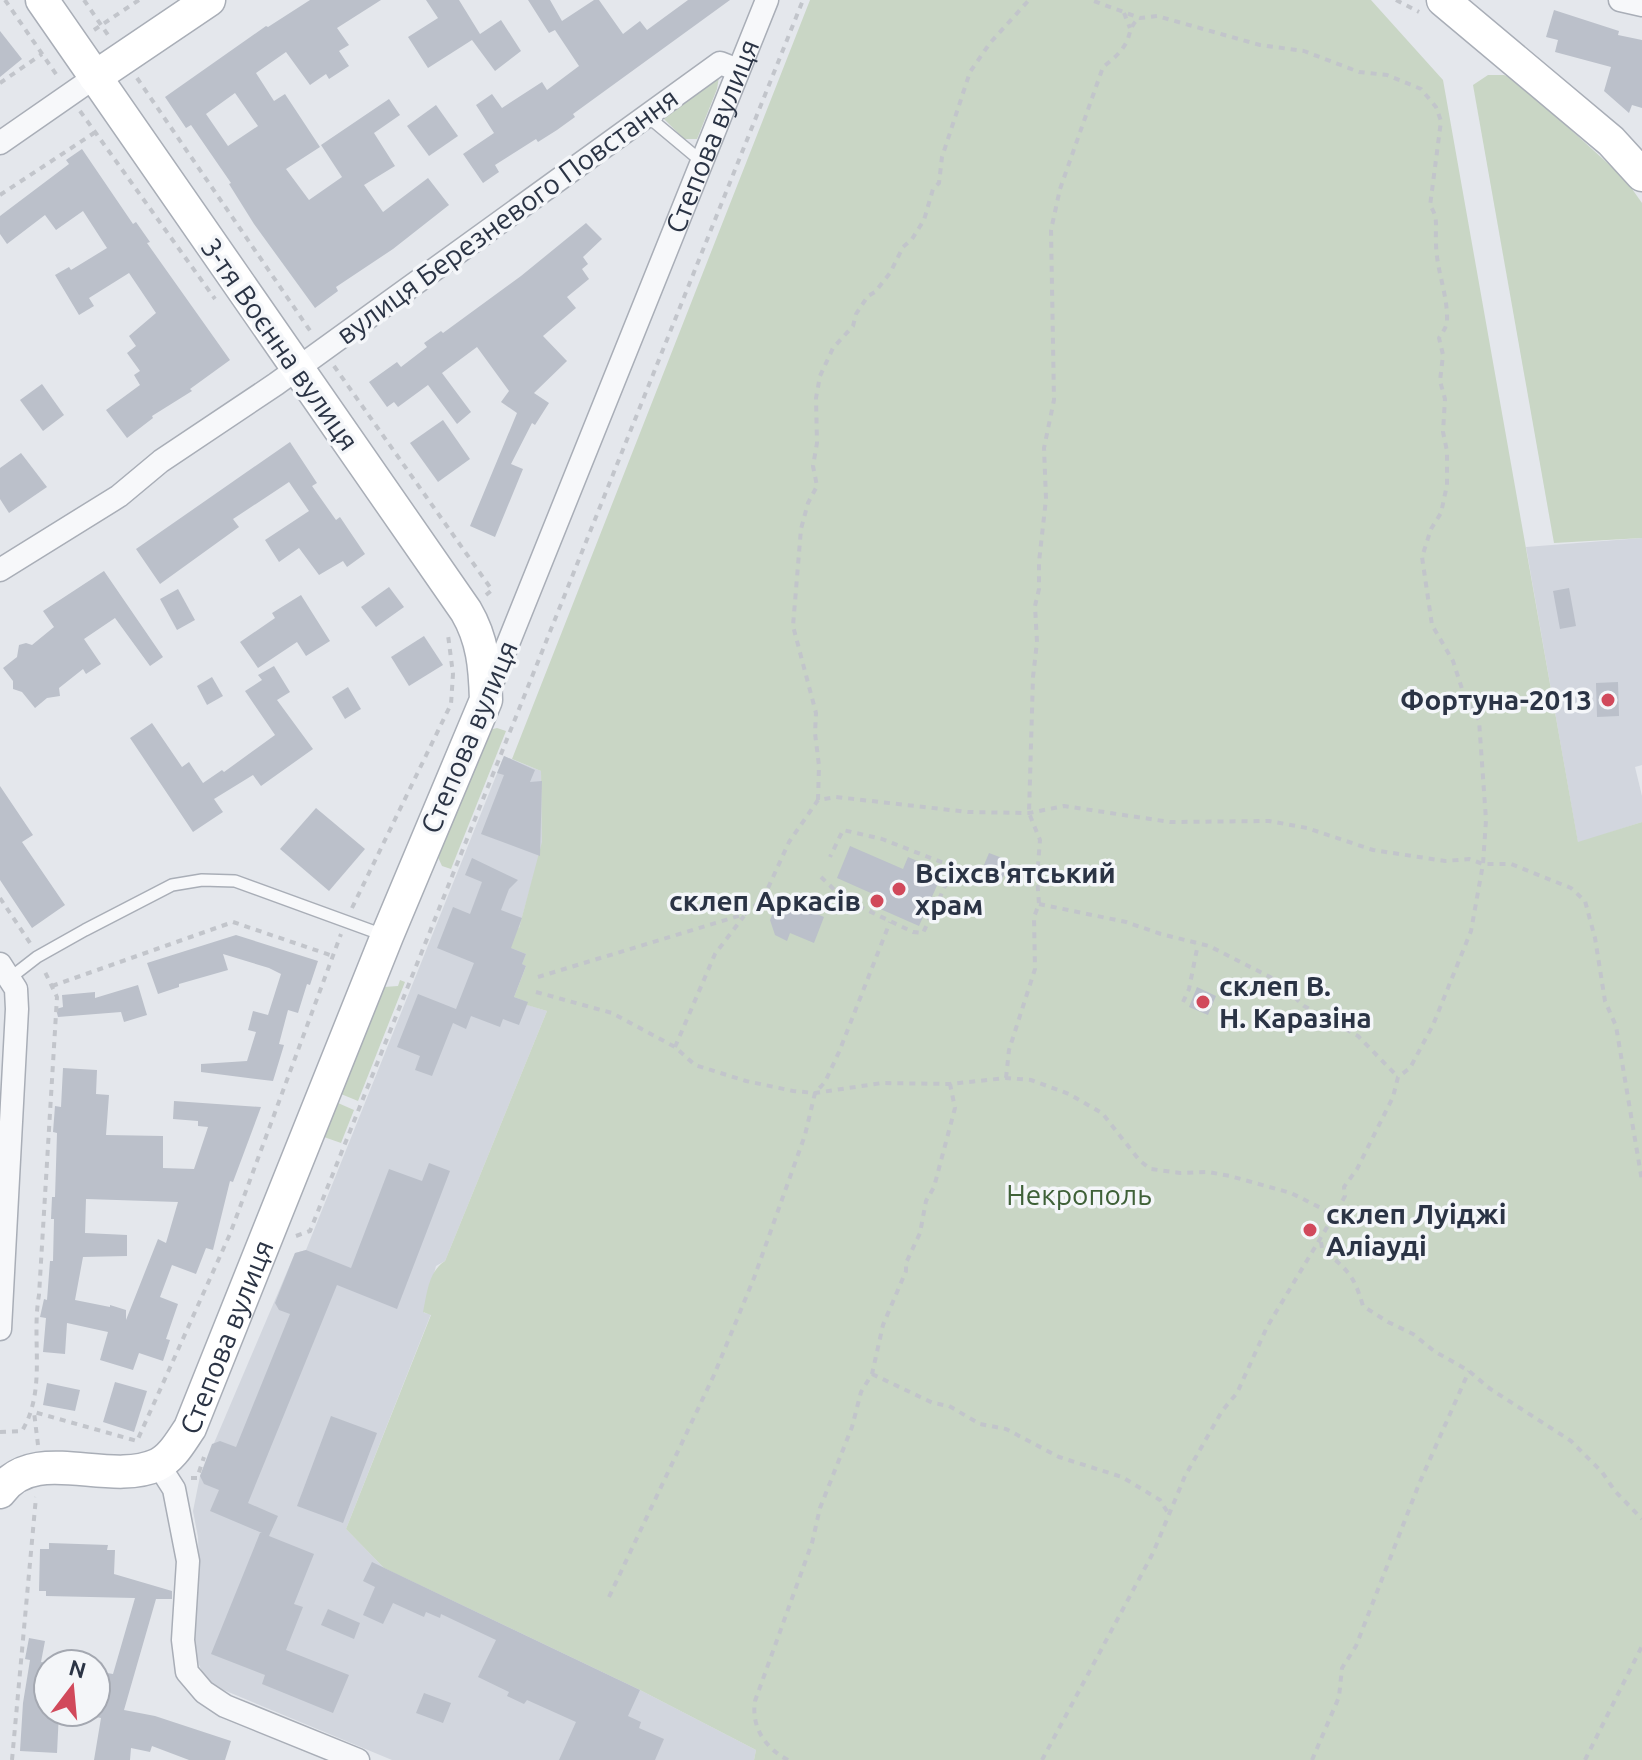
<svg xmlns="http://www.w3.org/2000/svg" width="1642" height="1760" font-family="Ubuntu,sans-serif">
	<rect width="100%" height="100%" fill="#e4e7ec"/>
	<g fill="#d2d6de">
		<path d="M1642 538V765L1635 767 1642 796V822L1578 843 1526 547Z"/>
		<path d="M504 756 541 771 543 842 519 928 526 954V966L514 997 528 1002V1005L547 1011 445 1261 436 1266 424 1313 431 1314 346 1529 384 1568 640 1690 756 1750 754 1760H392L214 1686 205 1679 195 1655 194 1641 199 1571 198 1537 193 1511 200 1476 295 1253 306 1250Z"/>
	</g>
	<g fill="#c9d6c5">
		<path d="M810 0H1371L1443 80 1578 842 1642 822V1760H754L756 1750 640 1690 384 1568 346 1529 431 1315 423 1312C427 1294 428 1272 445 1261L547 1011 527 1005V1002L514 997 526 966 522 964 526 954 491 940 519 928 542 842 541 771 512 759Z"/>
		<path d="M1488 75H1504L1516 80 1625 179 1642 203V538L1554 543 1473 85Z"/>
		<path d="M719 77 717 89 697 139H684L660 115Z"/>
		<path d="M497 728 506 731 451 869 442 866 437 855 489 730Z"/>
		<path d="M400 980 405 982 358 1101 341 1094 384 987 398 986Z"/>
		<path d="M338 1103 354 1110 341 1143 324 1137Z"/>
	</g>
	<g fill="#bbc0ca" fill-rule="evenodd">
		<path d="M310 0H381L337 28 349 45 339 51 349 66 329 79 326 74 310 85 286 52 256 73 274 101 285 94 320 147 286 169 309 200 342 177 321 145 389 99 400 115 374 133 395 166 364 185 383 212 428 178 449 205 393 249 336 287 338 291 315 308 254 224 229 184 231 183 191 125 186 128 165 97 266 26 268 27ZM235 93 258 126 228 146 206 114Z"/>
		<path d="M426 0H459L480 34 501 20 521 51 495 71 472 40 428 68 408 37 438 18Z"/>
		<path d="M528 0H550L562 21 594 0H599L623 34 640 21 647 30 688 0H730L573 114 575 117 557 130 538 142 536 139 495 165 499 172 483 183 463 154 494 133 476 105 492 94 502 108 542 82 547 90 579 66 555 30 549 33Z"/>
		<path d="M1554 10 1619 31 1618 35 1642 40V108L1632 105 1629 113 1604 91 1611 67 1555 52 1558 40 1546 37Z"/>
		<path d="M0 31 22 59 0 77Z"/>
		<path d="M436 105 458 136 429 156 407 126Z"/>
		<path d="M82 149 133 224 136 222 150 242 147 243 230 360 190 389 192 391 152 416 153 418 127 438 106 410 140 385 134 375 140 371 127 353 136 346 129 336 156 313 129 273 89 298 94 306 79 315 55 275 69 267 71 270 107 248 83 211 56 230 45 215 7 244 0 234V216L69 164 66 160Z"/>
		<path d="M586 223 602 239 583 257 588 264 582 269 589 279 567 297 576 308 543 336 567 361 534 393 549 403 535 425 532 423 511 464 523 469 495 537 470 526 517 413 501 402 509 391 477 347 442 373 471 412 457 424 428 385 398 407 394 402 387 407 369 382 397 362 401 367 427 347 424 343 441 331 443 333 521 276Z"/>
		<path d="M42 384 64 415 43 431 20 400Z"/>
		<path d="M443 420 470 459 438 482 410 443Z"/>
		<path d="M290 442 317 483 312 486 336 520 340 517 365 554 347 567 343 561 319 575 299 548 279 562 265 540 309 511 289 482 233 519 239 527 160 584 136 549Z"/>
		<path d="M21 453 47 487 9 513 0 499V468Z"/>
		<path d="M104 571 163 657 150 666 115 618 84 639 101 664 86 674 83 669 59 688 60 696 47 698 35 708 22 692 13 689V681L3 668 17 657 19 645 26 643 32 645 54 627 43 611Z"/>
		<path d="M389 587 404 607 376 627 361 607Z"/>
		<path d="M1569 588 1576 626 1560 629 1553 591Z"/>
		<path d="M178 589 195 620 177 630 160 599Z"/>
		<path d="M301 595 330 641 306 656 297 642 258 668 240 642 275 618 272 613Z"/>
		<path d="M424 636 443 665 409 686 391 657Z"/>
		<path d="M274 666 290 692 277 700 313 749 261 786 253 775 214 799 223 812 193 832 130 738 152 723 182 767 189 762 203 783 222 770 224 772 275 735 245 691 262 680 258 675Z"/>
		<path d="M212 677 223 696 207 705 197 686Z"/>
		<path d="M1618 682 1619 716 1597 717 1596 683Z"/>
		<path d="M348 687 361 709 345 719 332 697Z"/>
		<path d="M504 756 535 770 530 782 542 781 540 856 481 834 504 775 497 773Z"/>
		<path d="M0 786 33 835 22 842 65 905 32 928 0 880Z"/>
		<path d="M316 808 365 849 329 891 280 849Z"/>
		<path d="M850 846 903 869 908 857 943 872 919 926 869 904 873 894 837 878Z"/>
		<path d="M989 853 1010 861 1002 880 981 872Z"/>
		<path d="M472 858 518 880 509 889 501 910 522 918 511 948 526 954 522 964 526 966 514 997 528 1002 519 1025 503 1019 500 1027 471 1016 466 1029 453 1023 432 1076 415 1070 420 1056 397 1047 418 994 456 1009 474 963 437 948 453 907 470 914 482 882 465 875Z"/>
		<path d="M785 900 824 917 814 943 790 933 787 941 775 935 770 920 775 908 780 910Z"/>
		<path d="M236 935 318 961 310 985 307 984 298 1013 288 1010 279 1044 284 1045 273 1081 201 1072V1064L247 1061 256 1032 248 1030 253 1011 268 1015 281 974 269 968 223 954 228 970 179 984V987L158 994 147 963Z"/>
		<path d="M138 985 147 1015 124 1022 121 1012 58 1017 56 1009 63 1007 62 995 95 992V998Z"/>
		<path d="M1197 987 1216 996 1208 1015 1189 1007Z"/>
		<path d="M63 1068 97 1070 96 1094 109 1095 106 1135 163 1136V1168L194 1169 208 1127 198 1126V1121L173 1119 174 1101 261 1107 233 1182 230 1181 213 1250 206 1248 196 1274 172 1265 160 1297 178 1304 166 1339 170 1340 163 1361 139 1353 133 1370 100 1360 108 1332 67 1323 65 1354 43 1352 46 1318 40 1317 44 1299 47 1300 50 1261H53L54 1219H51L52 1197H55L57 1133 53 1132 55 1106 61 1107ZM86 1199 178 1202 166 1243 158 1239 126 1320V1310L110 1305V1307L75 1300 83 1257 127 1256V1235L85 1233Z"/>
		<path d="M429 1163 450 1171 397 1309 337 1285 248 1503 278 1516 269 1536 314 1554 294 1604 303 1607 286 1650 349 1675 333 1713 262 1684 265 1675 211 1654 260 1533H262L210 1511 219 1490 204 1484 200 1476 212 1444 220 1441 236 1447 290 1314 279 1310 275 1303 295 1253 306 1250 351 1268 389 1169 422 1181Z"/>
		<path d="M115 1382 147 1391 134 1432 103 1422Z"/>
		<path d="M47 1383 80 1390 75 1411 43 1405Z"/>
		<path d="M331 1416 377 1433 343 1523 297 1506Z"/>
		<path d="M49 1543 108 1545 107 1550H115L114 1574 172 1591V1599H156L124 1710 155 1716 231 1741 225 1760H189L152 1746 150 1752 131 1748 130 1760H94L101 1718 96 1717V1671L113 1674 135 1598 46 1596V1591H39L40 1549H49Z"/>
		<path d="M372 1562 640 1690 628 1716 641 1722 639 1728 664 1739 655 1760H559L576 1722 527 1700 524 1704 507 1696 509 1692 478 1677 496 1640 441 1614 440 1618 426 1612 424 1617 393 1603 383 1624 363 1615 375 1587 363 1581Z"/>
		<path d="M328 1609 360 1623 354 1639 321 1625Z"/>
		<path d="M29 1638 45 1641 41 1662 48 1663V1712H59L57 1753 20 1751 23 1703 30 1660 25 1659Z"/>
		<path d="M424 1693 451 1703 443 1723 416 1713Z"/>
	</g>
	<g fill="none" stroke-linecap="round" stroke-linejoin="round">
		<defs>
			<g id="lane">
				<path d="M646 115 701 161"/>
				<path d="M10 978 37 957 85 930 172 885 202 880 235 881 386 936"/>
			</g>
			<g id="street">
				<path d="M1620 0 1642 5"/>
				<path d="M0 143 95 77"/>
				<path d="M0 570 119 496 161 461 276 384 720 63 738 70"/>
				<path id="s1" d="M489 691 767 0"/>
				<path d="M0 964 16 989 17 1009 0 1329"/>
				<path d="M158 1464 174 1489 188 1561 183 1640 187 1672 204 1692 225 1706 358 1760"/>
			</g>
			<g id="secondary">
				<path d="M1443 0 1611 141 1642 175"/>
				<path d="M95 77 209 0"/>
				<path id="s2" d="M0 1492C34 1443 107 1487 157 1465 172 1458 181 1441 190 1428L387 936 486 700C485 667 483 640 466 611L42 0"/>
			</g>
		</defs>
		<use href="#lane" stroke="#a9aeb7" stroke-width="14"/>
		<use href="#street" stroke="#a9aeb7" stroke-width="25"/>
		<use href="#secondary" stroke="#a9aeb7" stroke-width="35"/>
		<g stroke="#c2c5cb" stroke-width="4" stroke-dasharray="6 6" stroke-linecap="butt">
			<path d="M5 0 58 77"/>
			<path d="M84 0 110 38"/>
			<path d="M1396 0 1419 12"/>
			<path d="M1124 13 1130 28"/>
			<path d="M94 30 139 0"/>
			<path d="M137 78 313 335"/>
			<path d="M0 83 42 54"/>
			<path d="M80 111 215 299"/>
			<path d="M0 195 94 133"/>
			<path d="M334 366 492 590 486 595"/>
			<path d="M818 800 819 766 815 733 816 713 793 626 801 529 808 503 817 486 813 466 817 443 816 398 820 376 833 348 853 326 856 314 868 296 875 292 890 273 903 247 912 239 924 220 933 189 939 183 942 157 970 72 990 43 1029 0"/>
			<path d="M821 877 844 899 913 932 923 933 954 867 882 839 843 830 830 857"/>
			<path d="M0 898 30 943"/>
			<path d="M1039 904 1126 922 1161 934 1209 946 1276 980 1304 1006 1358 1036 1398 1077"/>
			<path d="M352 908 451 704 453 674 448 635"/>
			<path d="M538 977 745 914 763 899 789 842 818 800 836 797 968 812 1029 813 1064 806 1170 822 1269 821 1307 828 1373 850 1445 861 1469 859 1483 864H1511L1571 888 1585 901 1595 938 1605 1001 1616 1026 1642 1181"/>
			<path d="M52 986 233 922 333 956"/>
			<path d="M536 992 612 1013 675 1047 695 1065 746 1081 793 1091 815 1093 882 1083 950 1084 1006 1078 1031 1080 1069 1094 1102 1113 1140 1161 1151 1169 1180 1173 1208 1172 1230 1176 1291 1193 1325 1210 1329 1223"/>
			<path d="M1183 1002 1189 989 1198 944"/>
			<path d="M675 1047 715 954 744 916"/>
			<path d="M1006 1078 1009 1050 1035 969 1034 917 1039 904 1037 877 1040 840 1029 813 1033 677 1037 642 1035 606 1039 589V562L1046 499 1044 448 1054 400 1051 230 1060 189 1103 67C1112 60 1122 52 1127 41 1131 31 1130 26 1139 18"/>
			<path d="M296 1236 310 1231 803 0"/>
			<path d="M1321 1242 1322 1248C1347 1271 1353 1272 1363 1306L1388 1322 1413 1334 1434 1351 1469 1371 1489 1388 1571 1441 1602 1472 1615 1491 1642 1519"/>
			<path d="M872 1374 933 1403 949 1406 980 1424 1006 1429 1059 1457 1122 1477 1160 1500 1170 1516"/>
			<path d="M0 1432 22 1431C47 1389 31 1340 39 1295L57 997 45 972"/>
			<path d="M38 1445 34 1412 137 1441 230 1234 341 934"/>
			<path d="M191 1478H197L204 1457"/>
			<path d="M609 1597 714 1375 754 1278 805 1135 815 1093 825 1082 839 1052 890 922"/>
			<path d="M12 1760 36 1497"/>
			<path d="M788 1760C765 1748 751 1727 755 1701L812 1543 820 1508 852 1427 861 1392 872 1374 883 1325 906 1271V1263L920 1233 926 1201 934 1187 955 1108 950 1084"/>
			<path d="M1042 1760 1153 1553 1185 1476 1222 1411 1237 1393 1267 1327 1338 1209 1345 1196 1344 1187 1357 1169 1393 1097 1398 1077 1410 1068 1433 1025 1471 931 1483 864 1486 820 1479 720 1465 698 1453 661 1432 625 1422 557 1431 529 1441 513 1447 485V451L1443 432 1445 399 1440 381 1443 355 1439 338C1443 332 1446 328 1447 321 1448 294 1436 270 1436 242 1435 229 1439 217 1430 206L1441 121 1436 107 1421 89 1387 75 1359 72 1304 51 1260 45 1157 16 1140 18 1091 0"/>
			<path d="M1312 1760 1339 1697 1342 1668 1356 1646 1419 1484 1469 1371"/>
			<path d="M1585 1760 1642 1646"/>
		</g>
		<use href="#lane" stroke="#f7f8fa" stroke-width="11"/>
		<use href="#street" stroke="#f7f8fa" stroke-width="22"/>
		<use href="#secondary" stroke="#fff" stroke-width="32"/>
	</g>
	<g fill="#d1495b" stroke="#f4f6f9" stroke-width="3">
		<circle cx="1608" cy="700" r="8"/>
		<circle cx="899" cy="889" r="8"/>
		<circle cx="877" cy="901" r="8"/>
		<circle cx="1203" cy="1002" r="8"/>
		<circle cx="1310" cy="1230" r="8"/>
	</g>
	<g text-anchor="middle" stroke-width="7" stroke-linejoin="round" paint-order="stroke">
		<g font-size="28" fill="#2b3445" stroke="#f4f6f9">
			<text dy="10" stroke="none"><textPath href="#s1" startOffset="598">Степова вулиця</textPath></text>
			<text transform="translate(507 216) rotate(-36)" y="10">вулиця Березневого Повстання</text>
			<text transform="translate(280 344) rotate(55)" y="10">3-тя Воєнна вулиця</text>
			<text transform="translate(469 737) rotate(-67)" y="10">Степова вулиця</text>
			<text dy="10" stroke="none"><textPath href="#s2" startOffset="314">Степова вулиця</textPath></text>
		</g>
		<g font-size="28" font-weight="bold" fill="#2b3445" stroke="#f4f6f9" text-anchor="start">
			<text x="1592" y="710" text-anchor="end">Фортуна-2013</text>
			<text x="915" y="883">Всіхсв'ятський<tspan x="915" dy="32">храм</tspan></text>
			<text x="861" y="911" text-anchor="end">склеп Аркасів</text>
			<text x="1219" y="996">склеп В.<tspan x="1219" dy="32">Н. Каразіна</tspan></text>
			<text x="1326" y="1224">склеп Луіджі<tspan x="1326" dy="32">Аліауді</tspan></text>
		</g>
		<g font-size="28" fill="#3f6138" stroke="#f4f6f9">
			<text x="1079" y="1205">Некрополь</text>
		</g>
	</g>
	<g transform="translate(72 1688) rotate(16)"><circle r="38" fill="#f4f6f9" stroke="#a4a8b1" stroke-width="2"/>
	<path d="M0-6L14 30L0 20L-14 30Z" fill="#d1495b"/>
	<text y="-12" font-size="22" font-weight="bold" text-anchor="middle" fill="#2b3445">N</text>
	</g>
</svg>
